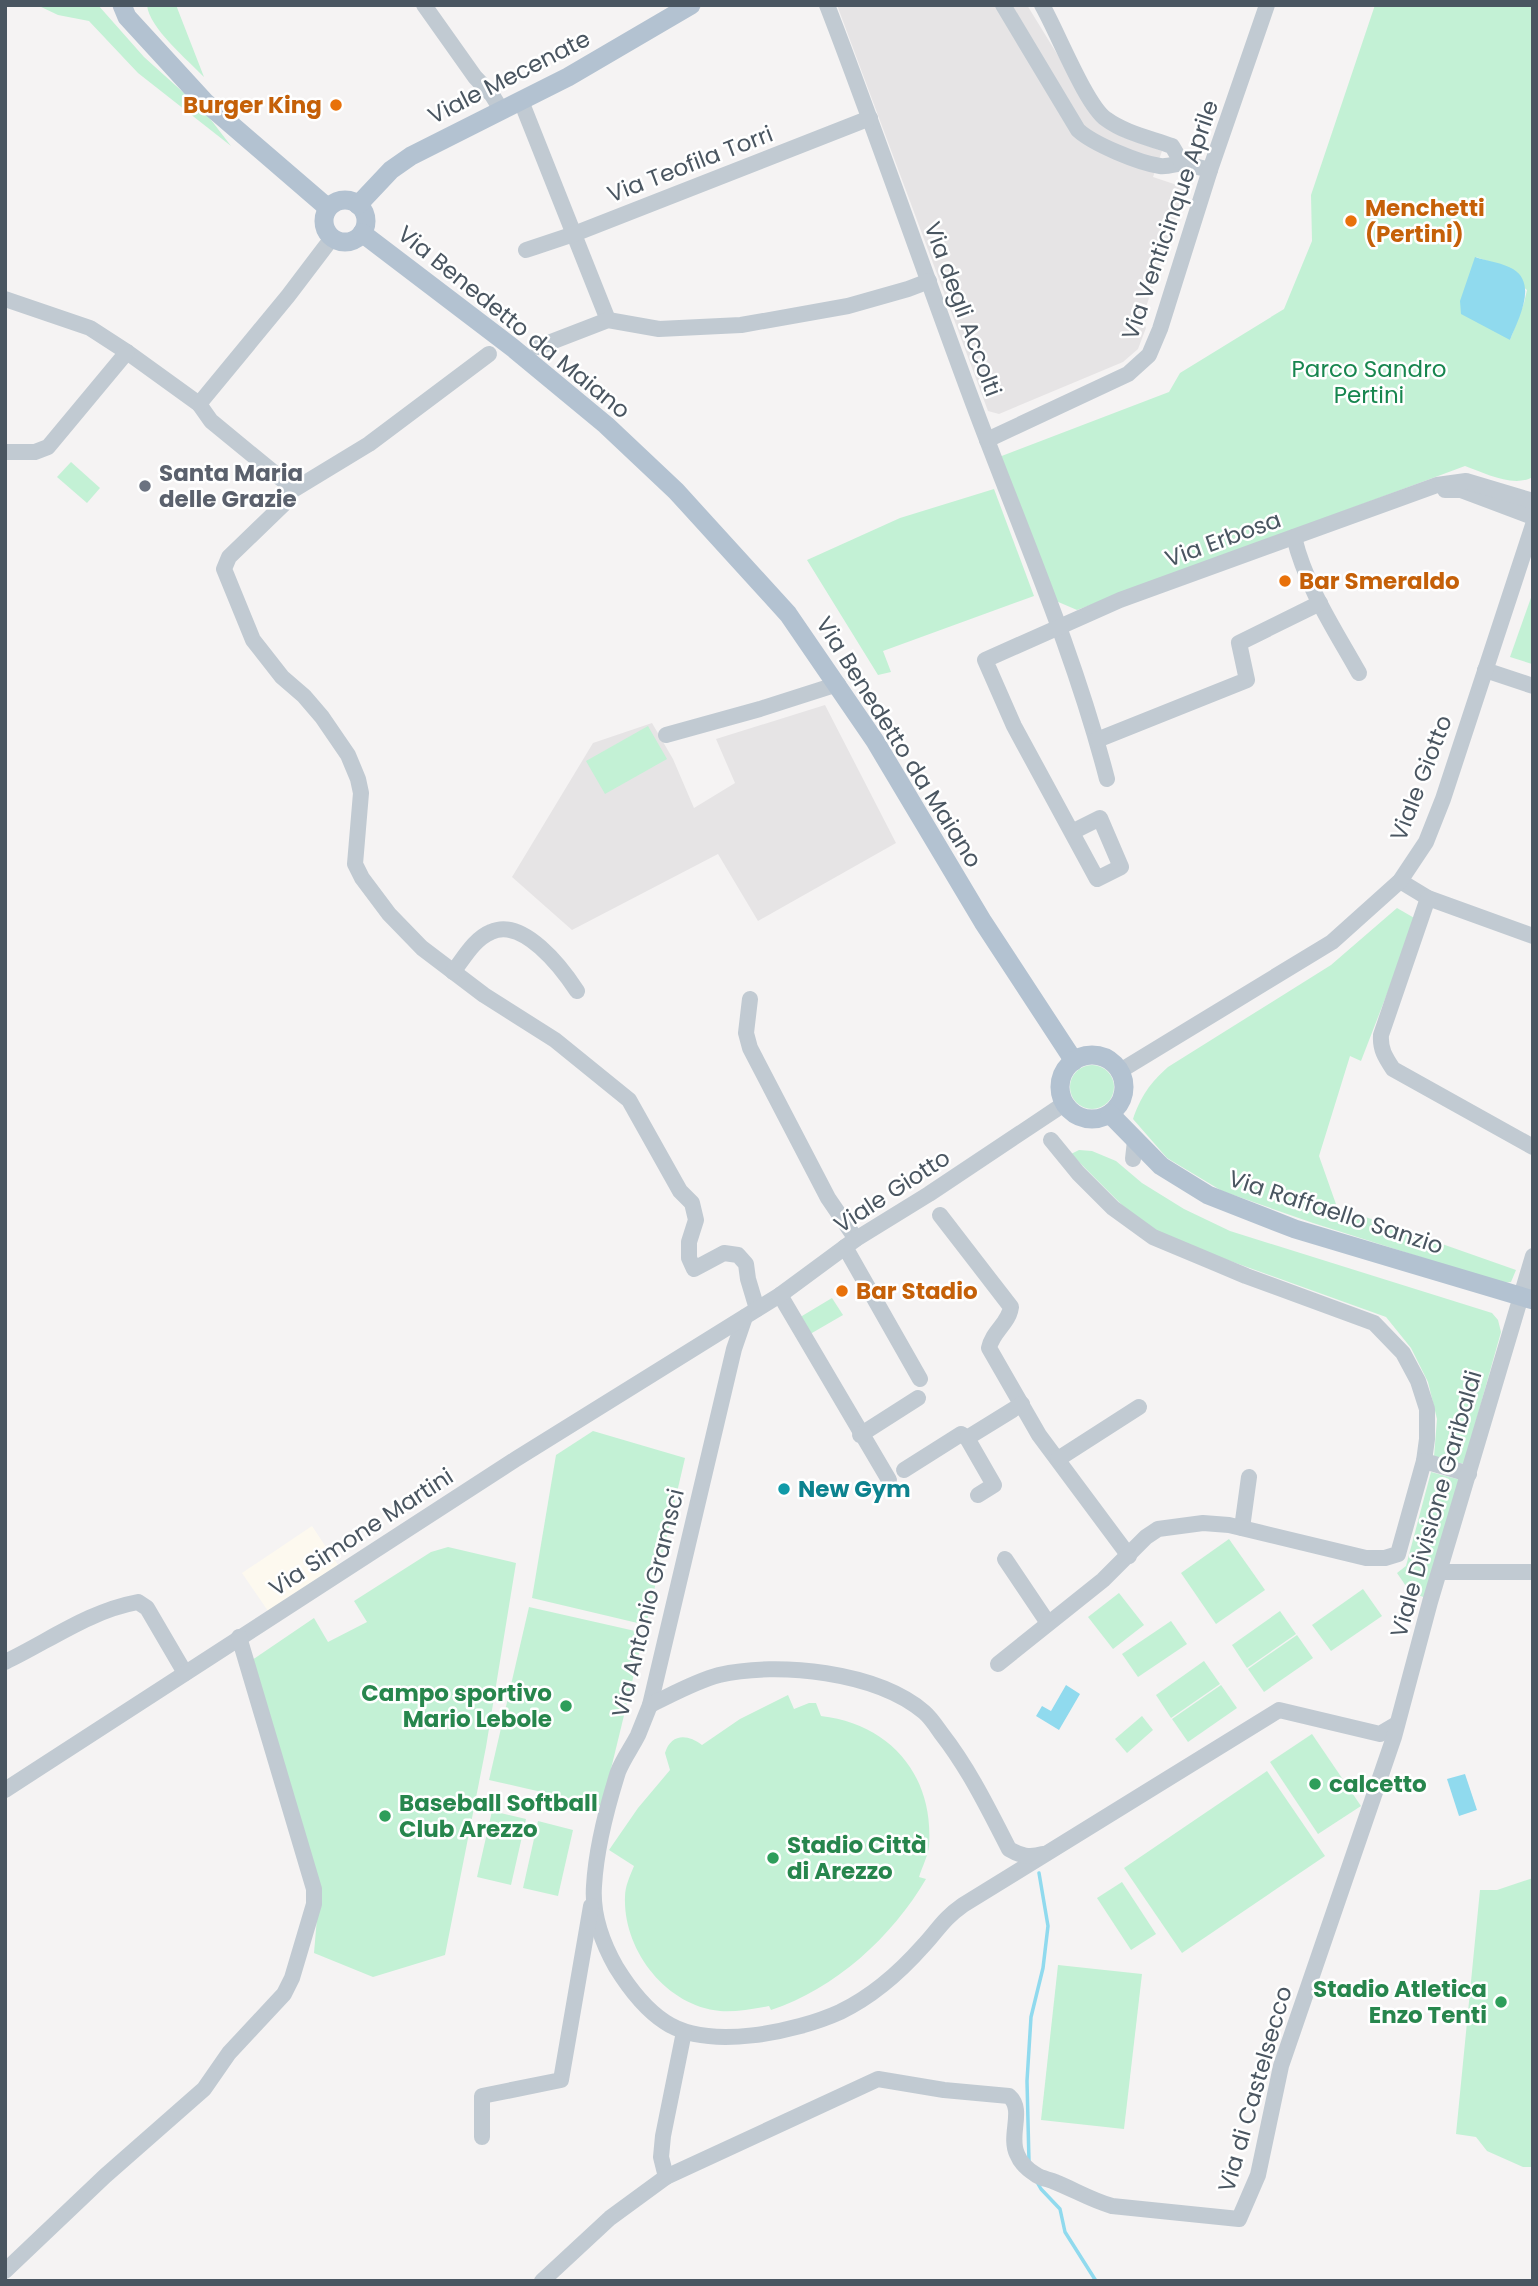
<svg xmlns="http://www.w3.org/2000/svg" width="1538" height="2286" font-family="Poppins,sans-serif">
	<rect width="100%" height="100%" fill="#f5f3f3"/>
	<path fill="#fdf9ef" d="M312 1526 338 1565 268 1611 242 1573Z"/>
	<g fill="#e6e4e5">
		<path d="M837 5H1027L1100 124 1122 137 1162 151 1153 177 1186 188 1142 319 1146 328 1138 349 1123 362 999 414 988 411Z"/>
		<path d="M825 705 896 843 758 921 718 854 572 930 512 877 593 743 652 723 673 759 694 808 735 783 716 739Z"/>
	</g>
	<g fill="#c3f1d5" fill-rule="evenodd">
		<path d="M37 5H98L144 57 205 112 231 146 138 73 89 21 58 15Z"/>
		<path d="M147 5H176L204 77C188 60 149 28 147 5Z"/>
		<path d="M1375 5H1533V477C1513 488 1485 473 1465 466L1077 610 1056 601 999 457 1169 392 1180 373 1284 309 1312 241 1311 195ZM1476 257 1496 264 1527 290 1524 303 1510 340Z"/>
		<path d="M71 462 100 488 87 503 57 477Z"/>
		<path d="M994 489 1034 596 883 651 891 672 878 675 807 560 900 518Z"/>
		<path d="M1533 592V662L1532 664 1510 657Z"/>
		<path d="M648 726 667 759 605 794 586 761Z"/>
		<path d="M1397 908 1416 919 1361 1061 1350 1056 1319 1156 1337 1207 1516 1270 1511 1282 1502 1283 1313 1223 1222 1191 1167 1158 1133 1119C1141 1096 1150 1083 1168 1067L1331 965Z"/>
		<circle cx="1092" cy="1087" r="22"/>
		<path d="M1079 1150 1092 1151 1116 1161 1142 1183 1184 1209 1230 1231 1492 1313 1498 1320 1501 1332 1464 1464 1434 1457 1437 1419 1428 1382 1411 1348 1386 1317 1169 1239 1133 1216 1071 1154Z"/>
		<path d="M832 1298 843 1315 805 1337 798 1325 802 1316Z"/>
		<path d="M593 1431 685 1458 646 1625 532 1598 556 1455Z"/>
		<path d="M1431 1472 1461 1480 1426 1598 1410 1592 1397 1573 1406 1566Z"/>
		<path d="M1229 1539 1265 1590 1216 1624 1181 1573Z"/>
		<path d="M448 1547 516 1563 486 1747 445 1955 373 1977 314 1953 318 1906 252 1660 314 1618 328 1642 367 1622 354 1601 431 1552Z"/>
		<path d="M1363 1589 1382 1616 1331 1651 1312 1625Z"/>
		<path d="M1119 1593 1144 1625 1113 1649 1088 1617Z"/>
		<path d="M529 1607 644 1633 602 1806 489 1780Z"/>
		<path d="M1280 1611 1296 1634 1247 1668 1232 1645Z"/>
		<path d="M1171 1621 1187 1644 1138 1677 1122 1654Z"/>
		<path d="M1297 1635 1313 1658 1264 1692 1248 1669Z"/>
		<path d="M1204 1661 1220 1684 1171 1718 1156 1695Z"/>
		<path d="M1221 1685 1237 1708 1188 1742 1172 1719Z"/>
		<path d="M788 1695 794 1709 809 1703H816L821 1716C890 1724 934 1775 929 1846 928 1856 922 1867 919 1877L926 1879C892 1937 835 1989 771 2010L769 2006C753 2009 736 2012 720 2011 666 2006 623 1950 625 1897 625 1886 630 1876 634 1866L609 1850 638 1808 670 1770 665 1753C671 1733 688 1734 702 1745L740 1719Z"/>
		<path d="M1142 1716 1153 1730 1127 1753 1115 1739Z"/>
		<path d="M1312 1734 1361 1806 1318 1834 1270 1762Z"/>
		<path d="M1267 1771 1325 1856 1182 1953 1124 1868Z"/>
		<path d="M492 1811 526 1819 511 1885 477 1877Z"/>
		<path d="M538 1821 573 1830 558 1896 523 1888Z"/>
		<path d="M1533 1878V2167H1523L1487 2151 1476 2137 1456 2134 1480 1890H1497Z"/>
		<path d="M1122 1882 1156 1934 1131 1950 1097 1898Z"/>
		<path d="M1058 1965 1142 1974 1124 2129 1041 2120Z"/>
	</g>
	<g fill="#90daee">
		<path d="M1475 257C1487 261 1503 263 1513 269 1538 284 1518 320 1510 340L1461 314 1460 301Z"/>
		<path d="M1066 1685 1080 1694 1059 1730 1036 1716 1042 1706 1051 1711Z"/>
		<path d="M1465 1774 1477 1810 1459 1816 1447 1779Z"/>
	</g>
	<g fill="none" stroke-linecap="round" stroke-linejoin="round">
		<g stroke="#90daee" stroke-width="3.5">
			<path d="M1029 2162 1027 2081 1031 2017 1043 1968 1048 1926 1039 1873"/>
			<path d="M1037 2182 1041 2189 1060 2209 1065 2232 1096 2281"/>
		</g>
		<g stroke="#c1cad2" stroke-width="16">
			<path d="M424 5 475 77 492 95 502 111"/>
			<path d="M827 5C880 142 927 281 979 419 1024 538 1075 655 1107 779"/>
			<path d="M1003 5 1078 130C1093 144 1139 163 1160 166 1167 167 1175 164 1182 163"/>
			<path d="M1042 5C1057 31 1086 105 1106 119 1125 133 1150 138 1172 146L1182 163 1210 170"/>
			<path d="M521 101 608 320"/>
			<path d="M526 250 574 234 870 118"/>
			<path d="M5 299 90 328 127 352 199 404 211 421 284 481 290 492 288 500 229 557 224 569 253 640 282 677 304 696 322 717 348 755 358 779 361 793 355 864 362 878 389 914 422 948 484 995 555 1040 629 1100 680 1191 692 1203 696 1220 689 1242V1258L694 1269 724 1253 738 1255 746 1264 748 1279 757 1309"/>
			<path d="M538 347 608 320 659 329 741 325 848 306 908 289 929 281"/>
			<path d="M199 404 288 296 332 238"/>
			<path d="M987 440 1128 374 1149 355 1160 329 1210 170 1267 5"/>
			<path d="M5 452H35L48 447 127 352"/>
			<path d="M1445 490H1461L1533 517"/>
			<path d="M290 492 369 444 489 354"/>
			<path d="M1294 537C1306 587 1335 630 1359 673"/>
			<path d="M1485 670 1533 686"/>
			<path d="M666 735 760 709 838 684"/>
			<path d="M1097 740 1247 680 1239 643 1320 603"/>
			<path d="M1072 832 1100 818 1121 867 1097 879 1014 726 985 660 1120 600 1437 485 1466 481 1533 501"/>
			<path d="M1400 881 1428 898 1533 936"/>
			<path d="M1428 898 1381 1035C1380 1049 1385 1057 1393 1069L1533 1147"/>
			<path d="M453 972C464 958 474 939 491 932 523 917 562 968 577 991"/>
			<path d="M750 999 746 1033 750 1048 828 1198 856 1239"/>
			<path d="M1120 1071 1332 942 1400 881 1426 842 1443 799 1533 525"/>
			<path d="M1051 1140 1078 1173 1113 1208 1153 1237 1246 1276 1374 1323 1403 1353 1418 1381 1427 1409V1439L1424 1461 1469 1474"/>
			<path d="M1133 1159 1135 1141"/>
			<path d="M940 1215 1011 1307C1009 1323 992 1332 989 1348L1039 1435 1129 1556"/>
			<path d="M845 1247 920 1379"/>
			<path d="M780 1295 889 1480"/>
			<path d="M745 1317 734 1349 650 1705C646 1715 642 1725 638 1735 632 1747 623 1759 618 1772 607 1807 596 1850 594 1886 592 1914 603 1944 616 1967 629 1988 645 2009 665 2022 708 2051 796 2032 840 2012 871 1997 900 1972 923 1946 939 1929 942 1920 963 1905L1279 1710 1380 1734 1397 1724"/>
			<path d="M860 1435 918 1398"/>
			<path d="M1058 1459 1139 1407"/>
			<path d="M904 1470 961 1434 967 1438"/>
			<path d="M978 1495 994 1485 967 1438 1022 1404"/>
			<path d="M1242 1528 1249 1477"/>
			<path d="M1005 1559 1048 1623"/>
			<path d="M1440 1572H1533"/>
			<path d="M5 1662C49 1641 89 1611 138 1602L147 1608 185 1673"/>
			<path d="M998 1664 1103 1580 1146 1537 1158 1529 1203 1523 1229 1525 1366 1558H1385L1398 1554 1424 1461"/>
			<path d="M650 1705C671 1695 696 1681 719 1675 778 1661 877 1672 924 1712 931 1718 936 1726 941 1733 969 1769 988 1808 1009 1849 1021 1856 1029 1858 1043 1854"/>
			<path d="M5 1790 516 1459 780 1295 856 1239 929 1194 1064 1104"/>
			<path d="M482 2137V2096L561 2080 591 1906"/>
			<path d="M666 2177 878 2079 944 2090 1009 2096C1025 2110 1008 2135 1017 2154 1020 2162 1027 2169 1035 2174 1041 2179 1049 2179 1055 2182 1075 2190 1091 2200 1112 2206L1239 2219 1258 2175 1281 2066 1394 1737 1430 1602 1533 1256"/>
			<path d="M5 2271 105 2176 204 2089 229 2053 284 1994 292 1978 314 1904V1889L239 1637"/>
			<path d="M542 2281 610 2218 666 2177 661 2157 663 2136 684 2032"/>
		</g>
		<g stroke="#b3c2d1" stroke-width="19">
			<path d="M122 5 127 17 205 102 328 208"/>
			<circle cx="345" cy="221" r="21"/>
			<path d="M358 205 391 170 411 156 568 77 691 5"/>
			<path d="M362 233 513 348 606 425 676 491 788 614 875 741 983 922 1074 1061"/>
			<circle cx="1092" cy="1087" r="32"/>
			<path d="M1110 1114 1161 1166 1208 1195 1295 1229 1533 1300"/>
		</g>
	</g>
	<g fill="#e8710a" stroke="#fff" stroke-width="2.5">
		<circle cx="336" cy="105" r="7"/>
		<circle cx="1351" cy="221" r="7"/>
		<circle cx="1285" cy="581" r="7"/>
		<circle cx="842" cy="1291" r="7"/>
	</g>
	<circle fill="#6b7280" stroke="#fff" stroke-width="2.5" cx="145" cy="486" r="7"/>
	<circle fill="#0f9aa8" stroke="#fff" stroke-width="2.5" cx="784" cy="1489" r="7"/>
	<g fill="#2e9e5b" stroke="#fff" stroke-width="2.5">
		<circle cx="566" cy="1706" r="7"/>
		<circle cx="1315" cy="1784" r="7"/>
		<circle cx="385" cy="1816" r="7"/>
		<circle cx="773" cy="1858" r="7"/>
		<circle cx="1501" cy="2002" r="7"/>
	</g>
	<g text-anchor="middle" stroke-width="5" stroke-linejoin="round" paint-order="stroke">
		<g font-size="23" fill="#4a5661" stroke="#fff">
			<text transform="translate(509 77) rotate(-27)" y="8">Viale Mecenate</text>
			<text transform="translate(690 164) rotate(-21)" y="8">Via Teofila Torri</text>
			<text transform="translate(1170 220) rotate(-71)" y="8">Via Venticinque Aprile</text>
			<text transform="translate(963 309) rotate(70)" y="8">Via degli Accolti</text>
			<text transform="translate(514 322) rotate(39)" y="8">Via Benedetto da Maiano</text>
			<text transform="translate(1223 539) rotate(-20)" y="8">Via Erbosa</text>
			<text transform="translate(899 742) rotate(58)" y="8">Via Benedetto da Maiano</text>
			<text transform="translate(1421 778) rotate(-69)" y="8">Viale Giotto</text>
			<text transform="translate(892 1191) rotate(-33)" y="8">Viale Giotto</text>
			<text transform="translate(1336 1212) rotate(18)" y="8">Via Raffaello Sanzio</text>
			<text transform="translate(1436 1504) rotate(-74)" y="8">Viale Divisione Garibaldi</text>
			<text transform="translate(361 1532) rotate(-33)" y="8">Via Simone Martini</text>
			<text transform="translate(648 1603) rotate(-76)" y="8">Via Antonio Gramsci</text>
			<text transform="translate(1255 2089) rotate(-74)" y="8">Via di Castelsecco</text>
		</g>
		<g font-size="23" font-weight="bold" fill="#c56008" stroke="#fff" text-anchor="start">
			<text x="322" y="113" text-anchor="end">Burger King</text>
			<text x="1365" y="216">Menchetti<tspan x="1365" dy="26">(Pertini)</tspan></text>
			<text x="1299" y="589">Bar Smeraldo</text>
			<text x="856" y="1299">Bar Stadio</text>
		</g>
		<g font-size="23" fill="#17864f" stroke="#fff">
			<text x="1369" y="377">Parco Sandro<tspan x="1369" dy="26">Pertini</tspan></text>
		</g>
		<g font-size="23" font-weight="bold" fill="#5b616d" stroke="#fff" text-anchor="start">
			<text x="159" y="481">Santa Maria<tspan x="159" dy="26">delle Grazie</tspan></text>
		</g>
		<g font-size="23" font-weight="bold" fill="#0d838f" stroke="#fff" text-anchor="start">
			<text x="798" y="1497">New Gym</text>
		</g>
		<g font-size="23" font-weight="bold" fill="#27864d" stroke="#fff" text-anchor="start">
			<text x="552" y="1701" text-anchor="end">Campo sportivo<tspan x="552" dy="26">Mario Lebole</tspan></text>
			<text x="1329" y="1792">calcetto</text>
			<text x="399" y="1811">Baseball Softball<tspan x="399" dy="26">Club Arezzo</tspan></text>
			<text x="787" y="1853">Stadio Città<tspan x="787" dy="26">di Arezzo</tspan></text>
			<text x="1487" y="1997" text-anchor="end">Stadio Atletica<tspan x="1487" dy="26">Enzo Tenti</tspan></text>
		</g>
	</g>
	<rect width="1538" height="2286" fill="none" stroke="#4a5661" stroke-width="14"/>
</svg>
